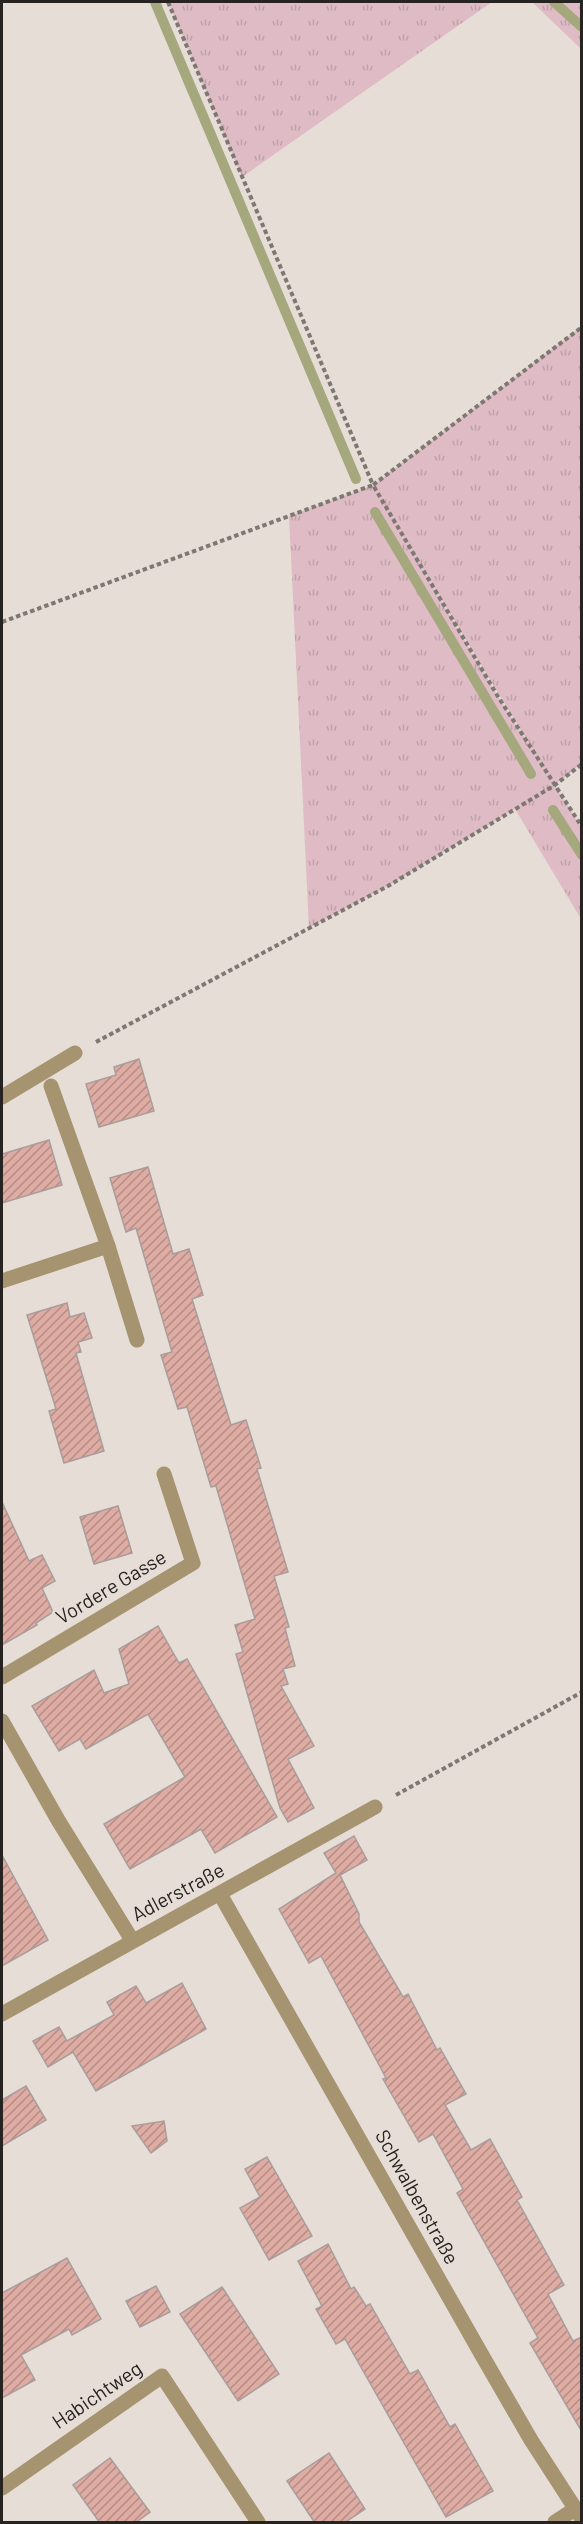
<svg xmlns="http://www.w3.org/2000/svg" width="583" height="2524" font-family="Barlow,sans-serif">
	<defs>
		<pattern id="grass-tufts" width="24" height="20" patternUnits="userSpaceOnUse" patternTransform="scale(1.5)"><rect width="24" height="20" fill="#dfbcc5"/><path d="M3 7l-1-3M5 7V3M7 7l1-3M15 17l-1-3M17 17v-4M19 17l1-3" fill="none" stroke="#bfa1a9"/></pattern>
		<pattern id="building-hatch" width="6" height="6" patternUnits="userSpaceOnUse" patternTransform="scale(1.5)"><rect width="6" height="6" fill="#dfaca4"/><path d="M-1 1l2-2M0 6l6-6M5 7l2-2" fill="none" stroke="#b58c85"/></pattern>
	</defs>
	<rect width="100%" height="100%" fill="#e6ddd6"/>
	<g fill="url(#grass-tufts)" fill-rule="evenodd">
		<path d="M168 2H492L242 177Z"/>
		<path d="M532 2H581V49Z"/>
		<path d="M581 327V764L555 785 581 827V919L515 809 388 886 309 928 289 516 373 485ZM412 551 537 757 497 695Z"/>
	</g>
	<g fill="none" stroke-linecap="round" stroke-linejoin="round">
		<g stroke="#a4a87c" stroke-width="10">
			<path d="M155 2 356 479"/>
			<path d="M554 2 582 27"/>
			<path d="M375 512 531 774"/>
			<path d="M553 810 582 855"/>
		</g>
	</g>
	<g fill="url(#building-hatch)" stroke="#a99d9b" stroke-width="1.5">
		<path d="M139 1059 154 1111 99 1127 86 1084 116 1075 114 1067Z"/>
		<path d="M49 1140 62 1185 2 1203V1154Z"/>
		<path d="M148 1167 173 1254 189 1249 203 1295 192 1299 231 1425 246 1420 261 1468 257 1469 288 1572 274 1576 289 1627 285 1628 295 1666 283 1669 288 1684 281 1686 314 1746 288 1759 314 1808 288 1822 280 1808 236 1654 243 1652 235 1625 255 1619 216 1486 211 1487 187 1407 178 1409 161 1355 172 1352 136 1228 126 1232 110 1178Z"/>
		<path d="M67 1303 70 1317 84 1313 92 1338 78 1342 81 1352 76 1353 104 1451 64 1463 49 1411 56 1409 27 1315Z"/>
		<path d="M2 1502 29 1561 42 1555 55 1581 42 1588 53 1612 36 1623 37 1625 2 1645Z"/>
		<path d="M118 1506 132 1553 94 1564 80 1517Z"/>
		<path d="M158 1626 179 1663 187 1659 277 1817 215 1853 201 1829 130 1869 104 1824 185 1777 148 1714 86 1749 80 1739 59 1751 32 1706 94 1670 104 1693 129 1684 119 1649Z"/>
		<path d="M354 1836 367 1860 340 1875 359 1914V1922L403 1997 408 1994 437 2050 440 2048 466 2094 445 2105 471 2150 490 2139 522 2197 517 2200 564 2285 548 2294 573 2341 582 2337V2432L530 2343 538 2338 457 2193 463 2189 433 2134 419 2142 383 2079 386 2078 321 1956 309 1963 279 1909 336 1873 324 1853Z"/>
		<path d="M2 1855 48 1940 2 1966Z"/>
		<path d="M182 1983 206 2029 96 2091 73 2052 48 2067 33 2041 59 2027 67 2041 114 2015 107 2002 136 1986 146 2003Z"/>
		<path d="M26 2086 46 2120 2 2146V2100Z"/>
		<path d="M164 2121 167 2141 151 2153 132 2126Z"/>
		<path d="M267 2157 312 2236 269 2260 240 2208 260 2197 245 2169Z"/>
		<path d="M328 2244 351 2289 354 2287 366 2306 370 2304 410 2374 418 2370 450 2427 455 2424 493 2491 446 2517 345 2339 336 2344 316 2309 322 2306 298 2261Z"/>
		<path d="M67 2258 101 2319 72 2335 69 2329 21 2355 35 2380 2 2398V2293Z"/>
		<path d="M156 2286 170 2312 140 2327 126 2301Z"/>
		<path d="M222 2287 279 2374 238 2401 180 2314Z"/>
		<path d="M329 2453 365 2509 344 2523H315L287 2481Z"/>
		<path d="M110 2458 150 2512 135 2523H100L73 2485Z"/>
	</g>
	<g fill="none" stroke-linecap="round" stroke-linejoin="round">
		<g stroke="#7e7873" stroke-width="4" stroke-dasharray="4.5 3" stroke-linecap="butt">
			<path d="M168 2 373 485 582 327"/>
			<path d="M2 622 373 485 497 695 582 827"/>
			<path d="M96 1042 388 886 555 785 582 764"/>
			<path d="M396 1795 582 1692"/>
		</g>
		<g stroke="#a5946f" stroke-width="15">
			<path d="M51 1086 108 1246 137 1340"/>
			<path d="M2 1097 75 1053"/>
			<path d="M2 1281 108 1246"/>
			<path d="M2 1677 193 1563 164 1474"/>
			<path d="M2 1721 58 1820 132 1940"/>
			<path d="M220 1894 483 2357 531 2440 582 2519"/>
			<path d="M2 2014 375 1807"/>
			<path d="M2 2488 162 2376 258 2522"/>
			<path d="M555 2522 575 2509"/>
		</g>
	</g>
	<g text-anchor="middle" stroke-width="5" stroke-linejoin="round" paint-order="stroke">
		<g font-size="20" fill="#272321" stroke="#e6ddd6">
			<text transform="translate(111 1587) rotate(-31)" y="7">Vordere Gasse</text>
			<text transform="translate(178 1892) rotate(-28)" y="7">Adlerstraße</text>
			<text transform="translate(417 2197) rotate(61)" y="7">Schwalbenstraße</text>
			<text transform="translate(97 2395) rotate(-34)" y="7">Habichtweg</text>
		</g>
	</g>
	<rect width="583" height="2524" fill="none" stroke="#272321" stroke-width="6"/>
</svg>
